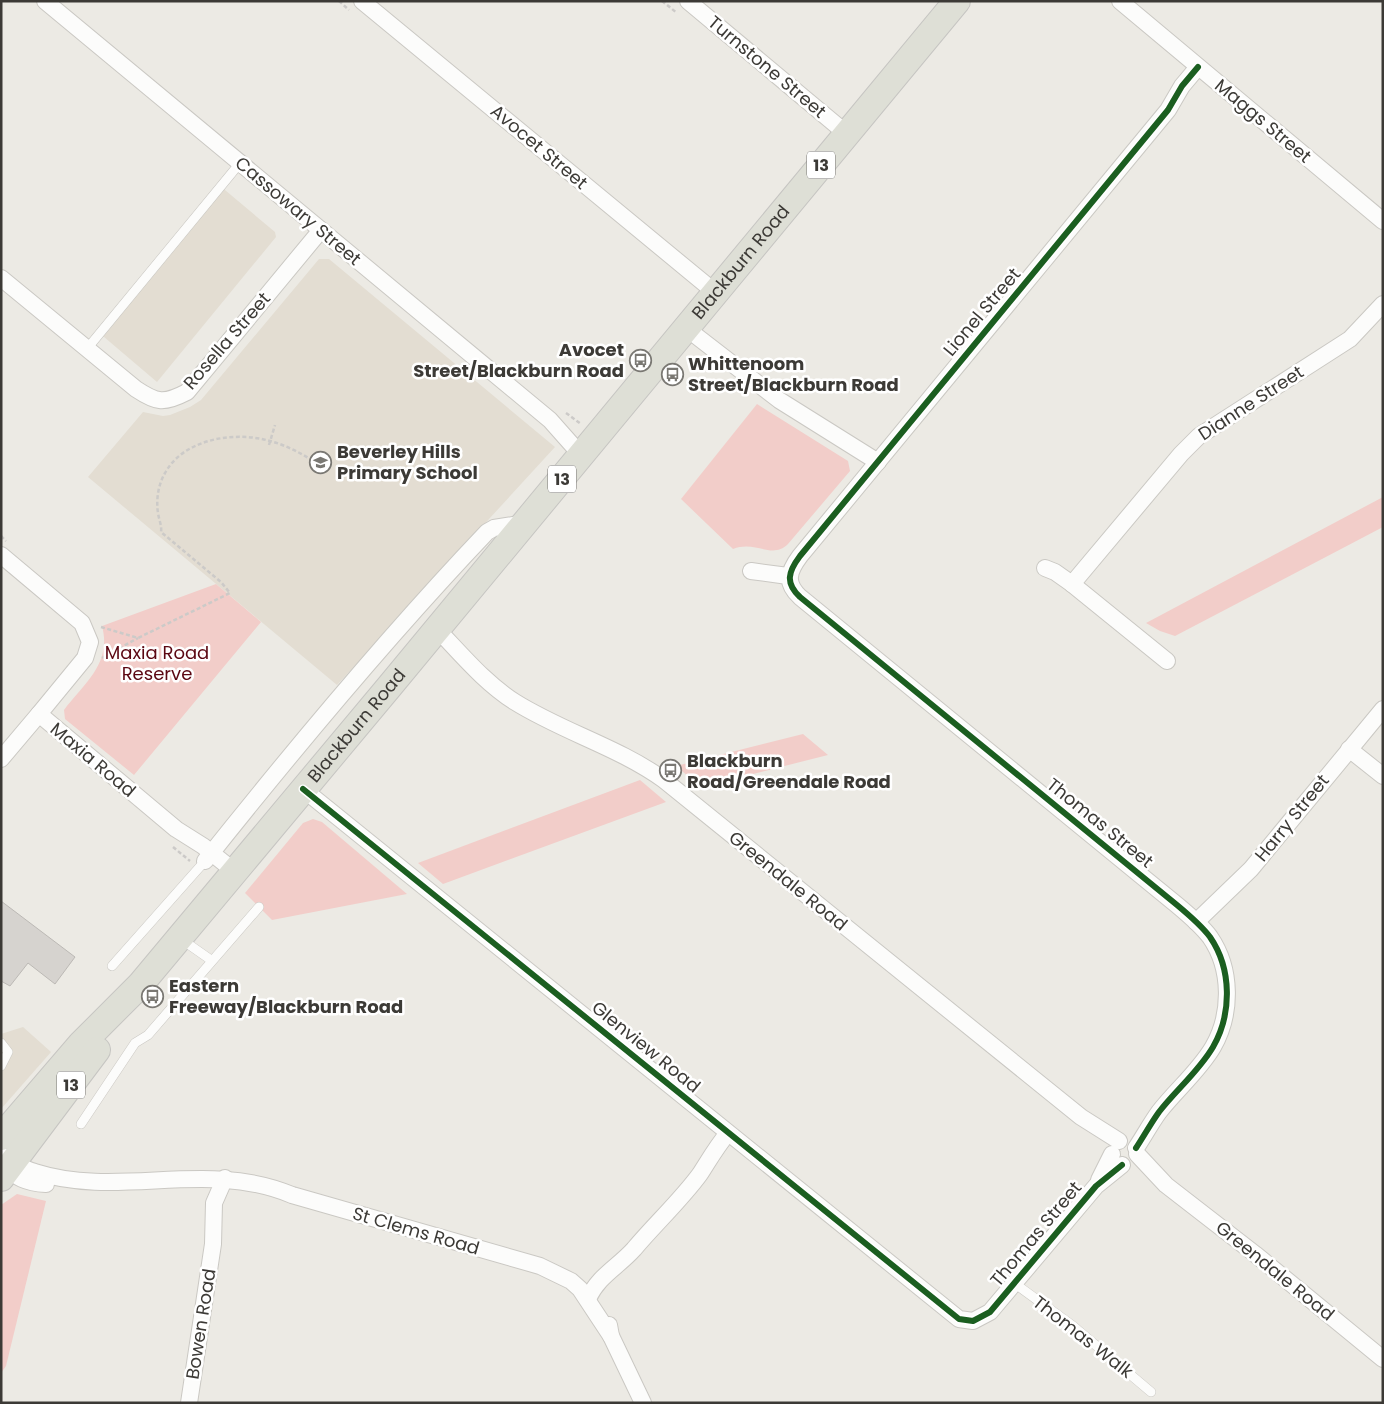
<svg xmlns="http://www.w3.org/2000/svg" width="1384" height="1404" font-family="Poppins,sans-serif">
	<rect width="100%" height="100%" fill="#eceae4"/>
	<g fill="#e3ddd2">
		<path d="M219 185 275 232 276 237 157 382 97 331Z"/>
		<path d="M319 259H329L555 447 337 685 88 477 143 412 163 416 170 415 190 407 201 400Z"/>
		<path d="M23 1027 51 1052 1 1109V1034Z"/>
	</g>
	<g fill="#f2cdc9">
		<path d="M757 404 848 461 850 471 788 544C772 560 756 540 733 549L681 499Z"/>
		<path d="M1383 497V527L1175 636 1160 631 1146 623Z"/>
		<path d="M216 584 261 622 134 775 65 719 64 710C85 683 112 663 102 626Z"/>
		<path d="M803 734 828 755 701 787 676 766Z"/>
		<path d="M640 780 666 802 443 884 418 863Z"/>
		<path d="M313 819 322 822 407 894 272 920 245 893 303 823Z"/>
		<path d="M17 1194 46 1201 6 1366 1 1373V1205Z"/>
	</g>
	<path fill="#d6d3cf" stroke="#bcb9b5" d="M1 901 75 957 55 984 28 963 10 986 1 981Z"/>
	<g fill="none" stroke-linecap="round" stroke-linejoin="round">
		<defs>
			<g id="lane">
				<path d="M86 350 240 163"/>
				<path d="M181 939 211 960"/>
				<path d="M112 966 205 861"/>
				<path d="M1 1043 8 1052 1 1066"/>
				<path d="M81 1124 135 1043 148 1035 259 907"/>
				<path d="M1014 1283 1073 1326 1151 1392"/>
			</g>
			<g id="street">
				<path d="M45 1 550 420 581 455"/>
				<path d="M362 1 716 293"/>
				<path d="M688 1 847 134"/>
				<path d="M1120 1 1383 221"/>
				<path d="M1 278 136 389C157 403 164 404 187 392L321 230"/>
				<path d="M686 328 779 400 878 462"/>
				<path d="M1 555 82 623 90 642 85 658 39 714 176 829 203 846 234 871"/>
				<path d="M1045 568 1055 572 1072 584 1167 661"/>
				<path d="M751 571 788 576"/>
				<path d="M1072 584 1181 454 1199 436 1350 339 1383 304"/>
				<path d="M437 629C462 655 485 683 515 702 563 732 618 747 664 780L1081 1117 1119 1141"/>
				<path d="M1349 749 1383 776"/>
				<path d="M1 759 39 714"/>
				<path d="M303 789 959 1319 973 1321 990 1312 1096 1186 1122 1165"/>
				<path d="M205 861C295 748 388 636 487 532L494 528 525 523"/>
				<path d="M1196 922 1251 869 1383 709"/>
				<path d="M1136 1148C1144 1136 1151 1123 1159 1112 1176 1090 1199 1071 1213 1047 1232 1014 1232 969 1210 937 1201 925 1189 915 1177 905L800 597C785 583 788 572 800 556L1168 110 1182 86 1198 67"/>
				<path d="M1137 1154 1166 1185 1255 1254 1383 1359"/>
				<path d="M1 1155C12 1161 23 1169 35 1172 120 1199 206 1159 292 1195L540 1266 571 1281 580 1289 611 1336"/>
				<path d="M3 1164C15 1178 27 1183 46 1184"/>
				<path d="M1099 1180 1112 1154"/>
				<path d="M588 1299C598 1276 618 1267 634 1249 655 1224 681 1200 700 1174 709 1160 717 1146 728 1133"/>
				<path d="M609 1325 611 1336 643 1403"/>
				<path d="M189 1403 213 1244 214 1203 225 1178"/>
			</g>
			<g id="primary">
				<path id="s1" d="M1 1137 81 1044 140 985 389 687 957 1"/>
				<path d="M1 1178 97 1050"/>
			</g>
		</defs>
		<use href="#lane" stroke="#cac8c3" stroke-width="10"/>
		<use href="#street" stroke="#cac8c3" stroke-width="18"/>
		<use href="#primary" stroke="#c6c5c2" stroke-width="28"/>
		<g stroke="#cccac8" stroke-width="2.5" stroke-dasharray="4 2.5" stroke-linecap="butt">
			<path d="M339 1 349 10"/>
			<path d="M662 1 677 13"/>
			<path d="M566 413 581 424"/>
			<path d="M269 445 275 425"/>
			<path d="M1 536 6 541"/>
			<path d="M101 627 138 638 230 593 221 582 161 532C162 526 159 520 158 513 156 500 158 485 165 473 184 438 236 431 270 441 289 446 309 457 324 469"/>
			<path d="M102 658 138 638"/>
			<path d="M173 847 190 861"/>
		</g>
		<use href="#lane" stroke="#fcfcfb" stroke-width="9"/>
		<use href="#street" stroke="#fcfcfb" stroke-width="16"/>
		<use href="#primary" stroke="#dedfd6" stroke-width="26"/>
		<defs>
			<g id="cycleway">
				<path d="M303 789 959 1319 973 1321 990 1312 1096 1186 1122 1165"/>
				<path d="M1136 1148C1144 1136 1151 1123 1159 1112 1176 1090 1199 1071 1213 1047 1232 1014 1232 969 1210 937 1201 925 1189 915 1177 905L800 597C785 583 788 572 800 556L1168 110 1182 86 1198 67"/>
			</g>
		</defs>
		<use href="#cycleway" stroke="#fff" stroke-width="9"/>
		<use href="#cycleway" stroke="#1b5e20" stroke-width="6"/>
	</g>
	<defs>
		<symbol id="bus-ring" viewBox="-11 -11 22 22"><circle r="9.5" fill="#fff" stroke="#7a7873" stroke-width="1.5"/><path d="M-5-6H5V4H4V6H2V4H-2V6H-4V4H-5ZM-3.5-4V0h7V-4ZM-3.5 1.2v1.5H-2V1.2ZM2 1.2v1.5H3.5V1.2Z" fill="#7a7873"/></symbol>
		<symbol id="school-ring" viewBox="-11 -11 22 22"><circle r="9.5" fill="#fff" stroke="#7a7873" stroke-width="1.5"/><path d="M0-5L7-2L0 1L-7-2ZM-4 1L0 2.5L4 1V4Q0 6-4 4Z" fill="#7a7873"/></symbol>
	</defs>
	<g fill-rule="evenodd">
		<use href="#bus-ring" x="628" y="348" width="25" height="25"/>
		<use href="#bus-ring" x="660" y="362" width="25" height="25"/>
		<use href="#school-ring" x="308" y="450" width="25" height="25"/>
		<use href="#bus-ring" x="658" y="758" width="25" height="25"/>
		<use href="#bus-ring" x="140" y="984" width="25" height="25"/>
	</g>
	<g text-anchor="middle" stroke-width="5" stroke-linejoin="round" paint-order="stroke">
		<g fill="#fff" stroke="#767572" stroke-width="1">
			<rect x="807" y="151.5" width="28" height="27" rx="4"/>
			<rect x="548" y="465.5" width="28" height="27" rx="4"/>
			<rect x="57" y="1071.5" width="28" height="27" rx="4"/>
		</g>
		<g font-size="16" font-weight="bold" fill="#3c3a36">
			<text x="821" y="171">13</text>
			<text x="562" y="485">13</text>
			<text x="71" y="1091">13</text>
		</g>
		<g font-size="18" fill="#3c3a36" stroke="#fff">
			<text transform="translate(767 67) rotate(40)" y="6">Turnstone Street</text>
			<text transform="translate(1263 121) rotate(40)" y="6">Maggs Street</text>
			<text transform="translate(539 147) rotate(40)" y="6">Avocet Street</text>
			<text transform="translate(298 211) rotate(40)" y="6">Cassowary Street</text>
			<text dy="6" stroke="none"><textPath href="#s1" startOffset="1146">Blackburn Road</textPath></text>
			<text transform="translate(982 312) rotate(-50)" y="6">Lionel Street</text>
			<text transform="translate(227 341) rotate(-49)" y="6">Rosella Street</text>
			<text transform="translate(1251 403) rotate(-33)" y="6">Dianne Street</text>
			<text dy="6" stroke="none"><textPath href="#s1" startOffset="544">Blackburn Road</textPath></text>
			<text transform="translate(93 760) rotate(40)" y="6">Maxia Road</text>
			<text transform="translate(1292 818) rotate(-51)" y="6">Harry Street</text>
			<text transform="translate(1100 823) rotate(39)" y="6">Thomas Street</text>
			<text transform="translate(788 881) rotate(39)" y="6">Greendale Road</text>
			<text transform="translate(646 1047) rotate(39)" y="6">Glenview Road</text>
			<text transform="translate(416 1231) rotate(16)" y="6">St Clems Road</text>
			<text transform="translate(1036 1234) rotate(-50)" y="6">Thomas Street</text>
			<text transform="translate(1275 1271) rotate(39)" y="6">Greendale Road</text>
			<text transform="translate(201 1324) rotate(-81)" y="6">Bowen Road</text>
			<text transform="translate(1083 1337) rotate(38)" y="6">Thomas Walk</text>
		</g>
		<g font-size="18" font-weight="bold" fill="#3c3a36" stroke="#fff" text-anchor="start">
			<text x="624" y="356" text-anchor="end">Avocet<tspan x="624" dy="21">Street/Blackburn Road</tspan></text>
			<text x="688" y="370">Whittenoom<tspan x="688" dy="21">Street/Blackburn Road</tspan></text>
			<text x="337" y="458">Beverley Hills<tspan x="337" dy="21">Primary School</tspan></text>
			<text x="687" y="767">Blackburn<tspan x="687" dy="21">Road/Greendale Road</tspan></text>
			<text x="169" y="992">Eastern<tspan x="169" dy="21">Freeway/Blackburn Road</tspan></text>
		</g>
		<g font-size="18" fill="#5b0712" stroke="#fff">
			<text x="157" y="659">Maxia Road<tspan x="157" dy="21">Reserve</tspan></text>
		</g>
	</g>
	<rect width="1384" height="1404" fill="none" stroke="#3c3a36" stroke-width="5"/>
</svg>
